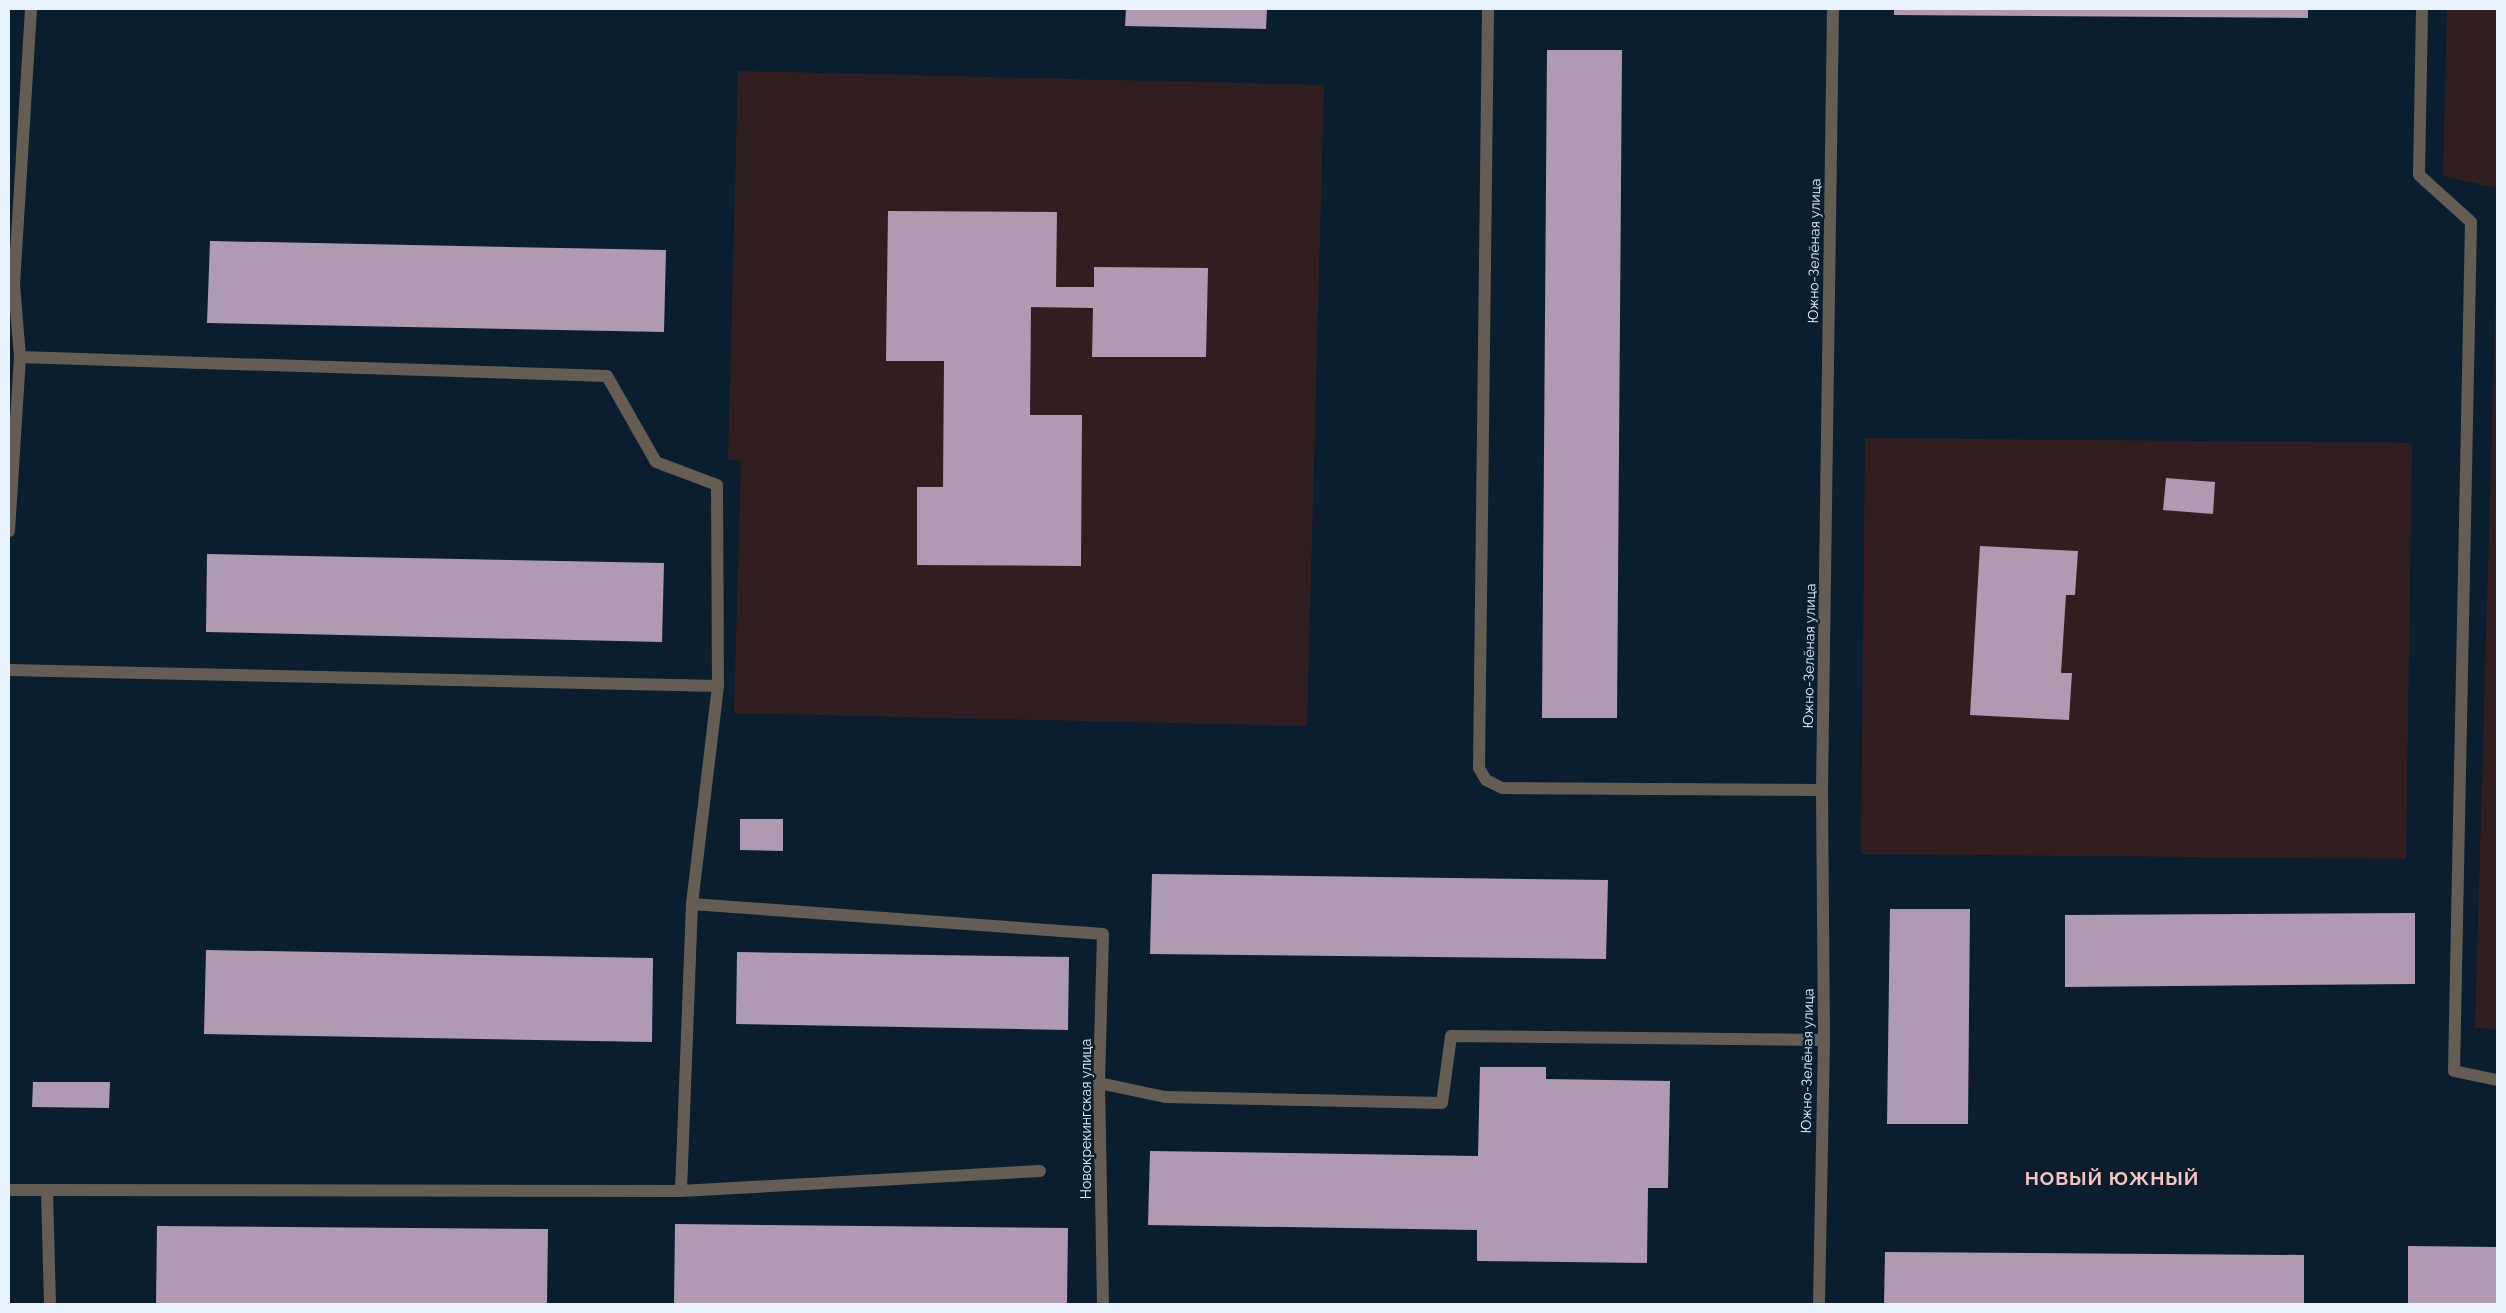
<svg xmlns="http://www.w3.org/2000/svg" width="2506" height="1313" font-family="Raleway,sans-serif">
	<rect width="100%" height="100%" fill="#0a1e30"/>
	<g fill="#311e20">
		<path d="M2447 9H2497V188L2443 176Z"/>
		<path d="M738 71 1324 85 1307 726 734 713 741 461 728 460Z"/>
		<path d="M2497 252V1029L2475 1028Z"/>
		<path d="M1865 438 2412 443 2406 859 1861 854Z"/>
	</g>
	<g fill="#b09ab2">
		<path d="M1126 9H1267L1266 29 1125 26Z"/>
		<path d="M1894 9H2308V18L1894 15Z"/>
		<path d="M1547 50H1622L1617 718H1542Z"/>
		<path d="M888 211 1057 212 1056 287H1094V267L1208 268 1206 357H1092L1093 308 1031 307 1030 415H1082L1081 566 917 565V487H943L944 361H886Z"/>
		<path d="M210 241 666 250 664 332 207 323Z"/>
		<path d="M2166 478 2215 482 2213 514 2163 510Z"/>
		<path d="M1980 546 2078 551 2075 595H2066L2061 673H2072L2069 720 1970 715Z"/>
		<path d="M207 554 664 563 662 642 206 632Z"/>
		<path d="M740 819H783V851L740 850Z"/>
		<path d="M1152 874 1608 880 1606 959 1150 954Z"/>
		<path d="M1890 909H1970L1968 1124H1887Z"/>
		<path d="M2415 913V984L2065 987V915Z"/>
		<path d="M206 950 653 958 652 1042 204 1034Z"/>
		<path d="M737 952 1069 957 1068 1030 736 1024Z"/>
		<path d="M1480 1067H1546V1079L1670 1081 1668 1188H1648L1647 1263 1477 1261V1230L1148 1225 1150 1151 1478 1156Z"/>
		<path d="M33 1082H110L109 1108 32 1107Z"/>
		<path d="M675 1224 1068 1228 1067 1304H674Z"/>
		<path d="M157 1226 548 1229 547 1304H156Z"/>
		<path d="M2408 1246 2497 1247V1304H2408Z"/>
		<path d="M1885 1252 2304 1255V1304H1884Z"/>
	</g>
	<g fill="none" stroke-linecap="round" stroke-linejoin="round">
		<g stroke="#655d53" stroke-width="12">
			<path d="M1488 9 1479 768 1486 780 1502 788 1822 790"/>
			<path d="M2422 9 2419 175 2471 222 2454 1071 2497 1080"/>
			<path d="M20 357 607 376 656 462 717 485 718 686"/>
			<path d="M9 531 20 357 14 285 31 9"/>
			<path d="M9 670 718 686 692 904 1103 934 1099 1083 1103 1304"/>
			<path d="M1099 1083 1165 1097 1442 1103 1451 1036 1824 1040"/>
			<path d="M9 1190 681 1191 1040 1171"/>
			<path d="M47 1191 50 1304"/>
			<path d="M681 1191 692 904"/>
			<path d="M1819 1304 1824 1040 1822 790 1833 9"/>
		</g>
	</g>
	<g text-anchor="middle" stroke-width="5" stroke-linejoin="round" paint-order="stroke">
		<g font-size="14" fill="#e9f3fd" stroke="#0a1e30">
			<text transform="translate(1814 251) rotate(-89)" y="5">Южно-Зелёная улица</text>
			<text transform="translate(1809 656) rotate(-89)" y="5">Южно-Зелёная улица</text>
			<text transform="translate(1807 1061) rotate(-89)" y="5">Южно-Зелёная улица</text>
			<text transform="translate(1086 1119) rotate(-90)" y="5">Новокрекингская улица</text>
		</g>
		<g font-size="19" font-weight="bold" letter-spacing="1" fill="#f7c4be" stroke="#0a1e30">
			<text x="2112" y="1185">НОВЫЙ ЮЖНЫЙ</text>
		</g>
	</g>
	<rect width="2506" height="1313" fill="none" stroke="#e9f3fd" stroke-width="20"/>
</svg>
